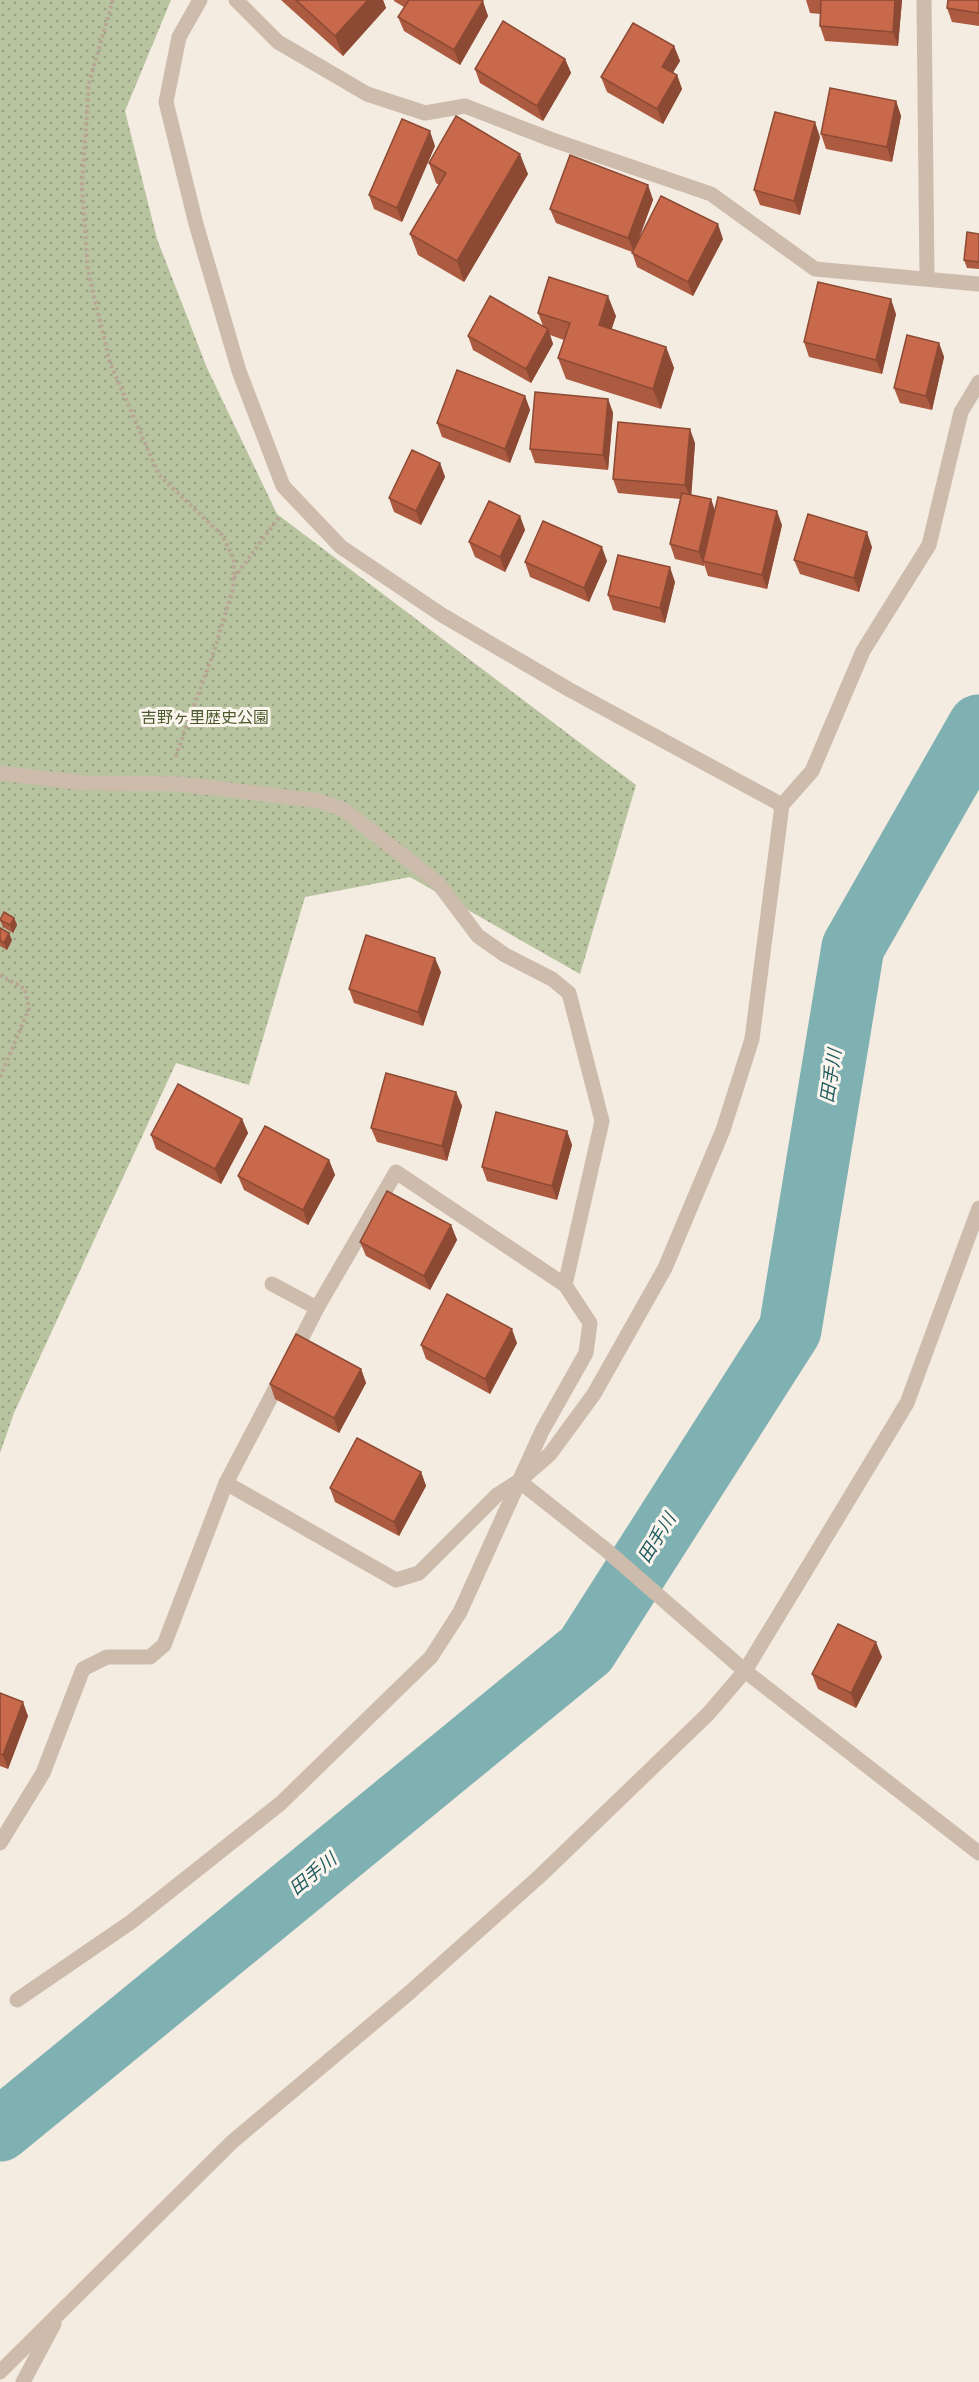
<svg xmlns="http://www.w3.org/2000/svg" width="979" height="2382" font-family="'Asap Condensed','Noto Sans JP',sans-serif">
	<defs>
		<pattern id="green-dots" width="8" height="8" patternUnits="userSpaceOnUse" patternTransform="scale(1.5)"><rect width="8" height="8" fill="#b8c4a0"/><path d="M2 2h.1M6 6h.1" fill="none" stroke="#97a083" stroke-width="1.8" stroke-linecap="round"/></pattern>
	</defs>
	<rect width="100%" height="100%" fill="#f4ebe1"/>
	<path fill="url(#green-dots)" d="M0 0H171L125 111 157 239 207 368 277 514 636 785 580 974 410 877 305 897 249 1085 176 1063 14 1413 0 1453Z"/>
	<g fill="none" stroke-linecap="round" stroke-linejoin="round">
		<path stroke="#7fb0b2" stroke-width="63" d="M0 2130 586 1650 790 1330 853 947 979 726"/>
		<g stroke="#b9a596" stroke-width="4" stroke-dasharray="3 3" stroke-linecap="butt">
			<path d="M113 0 89 83 82 186 88 271 110 363 159 475 222 535 234 559 233 589 215 648 175 758"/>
			<path d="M234 578 279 517"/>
			<path d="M0 975 25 989 29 1009 0 1077"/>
		</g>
		<path stroke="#cdbbac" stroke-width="15" d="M0 773 84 783 180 784 319 801 343 809 438 883 478 936 505 955 552 979 569 993 602 1121 565 1285"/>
		<g stroke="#cdbbac" stroke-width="15">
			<path d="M200 0 179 37 166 102 196 224 239 371 283 486 341 547 442 615 570 690 782 805"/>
			<path d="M236 0 278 42 367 94 425 113 465 106 550 139 711 194 815 269 979 284"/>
			<path d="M924 0 927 278"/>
			<path d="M272 1284 317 1308"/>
			<path d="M519 1481 605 1549 745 1671 979 1853"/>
			<path d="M226 1483 396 1580 419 1573 497 1495 519 1481 550 1454 594 1394 665 1268 723 1130 752 1039 782 805 812 771 863 651 929 545 961 412 979 382"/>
			<path d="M0 1843 43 1773 83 1669 107 1657H150L164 1645 226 1483 282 1376"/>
			<path d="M17 2000 131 1922 281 1803 431 1657 460 1612 542 1431 586 1353 590 1323 565 1285 396 1172 317 1308 293 1355"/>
			<path d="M0 2372 232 2142 409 1993 541 1875 708 1714 745 1671 907 1403 979 1208"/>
			<path d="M23 2382 54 2324"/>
		</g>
	</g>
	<g fill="#ac5a40">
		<path d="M281 0H383L386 8 343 56Z"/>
		<path d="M394 0H481L488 16 460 65 404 31 398 17 404 7 394 1Z"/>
		<path d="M806 0H902L898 46 825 41 820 26 821 14 810 13Z"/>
		<path d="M979 0V26L952 22 947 8Z"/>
		<path d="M674 46 680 61 673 72 677 75 682 89 663 124 607 92 601 77Z"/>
		<path d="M565 59 571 73 543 121 480 83 475 69Z"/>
		<path d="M896 101 901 116 892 162 826 149 821 134Z"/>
		<path d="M820 137 800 215 760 205 754 190Z"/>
		<path d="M435 146 402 222 374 209 369 195Z"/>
		<path d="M429 163 528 174 464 282 418 255 410 234 439 185 436 183Z"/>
		<path d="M648 185 653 200 639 238 723 239 693 296 637 267 632 252 556 223 550 209Z"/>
		<path d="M979 234V269L967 268 964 260Z"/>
		<path d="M538 313 616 316 611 330 666 347 674 368 661 409 566 379 558 358 564 340 550 335 553 344 531 383 473 350 468 336 543 326Z"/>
		<path d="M896 314 882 374 809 357 804 342Z"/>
		<path d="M939 343 944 357 932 410 900 403 894 388Z"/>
		<path d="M525 396 530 410 510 463 442 437 437 423Z"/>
		<path d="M608 399 613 413 608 470 535 463 530 449Z"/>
		<path d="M695 443 691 495 711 499 715 511 782 525 767 589 708 576 704 564V566L675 559 670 544 680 499 618 493 613 479Z"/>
		<path d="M440 463 445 477 421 525 394 512 389 498Z"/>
		<path d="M520 516 525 530 505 572 475 557 469 542Z"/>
		<path d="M872 547 859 592 800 574 794 560Z"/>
		<path d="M607 561 589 602 530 577 525 562Z"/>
		<path d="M675 582 665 623 613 610 608 595Z"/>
		<path d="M14 918 17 925 13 933 3 927 0 920Z"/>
		<path d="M0 928 12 940 7 950 0 946Z"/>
		<path d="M441 972 423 1026 354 1003 349 989Z"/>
		<path d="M456 1092 462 1106 447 1161 377 1142 371 1128Z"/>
		<path d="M242 1119 248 1133 221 1184 156 1149 151 1135Z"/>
		<path d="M567 1131 572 1145 557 1200 487 1181 482 1167Z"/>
		<path d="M329 1160 335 1175 308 1225 244 1190 238 1176Z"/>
		<path d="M451 1225 457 1240 430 1290 366 1256 360 1242Z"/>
		<path d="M517 1343 490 1394 426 1359 421 1345Z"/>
		<path d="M361 1369 366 1383 339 1433 275 1399 270 1384Z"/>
		<path d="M421 1472 426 1486 399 1536 335 1502 330 1488Z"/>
		<path d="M882 1657 856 1708 818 1689 812 1674Z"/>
		<path d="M0 1693 28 1716 8 1769 0 1766Z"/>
	</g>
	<g fill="#8c4a34">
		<path d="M368 0H383L386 8 343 56 335 36Z"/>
		<path d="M895 0H902L898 46 893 32Z"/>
		<path d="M483 1 488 16 460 65 454 50Z"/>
		<path d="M674 46 680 61 668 81 662 67Z"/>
		<path d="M565 59 571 73 543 121 537 106Z"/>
		<path d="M677 75 682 89 663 124 657 109Z"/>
		<path d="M896 101 901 116 892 162 887 147Z"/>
		<path d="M815 122 820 137 800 215 794 201Z"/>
		<path d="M430 131 435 146 402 222 397 208Z"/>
		<path d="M520 154 528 174 464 282 457 261Z"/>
		<path d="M648 185 653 200 634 252 628 238Z"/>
		<path d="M718 224 723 239 693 296 688 282Z"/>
		<path d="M608 296 616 316 606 346 599 325Z"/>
		<path d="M891 299 896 314 882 374 876 360Z"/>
		<path d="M548 329 553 344 531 383 526 369Z"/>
		<path d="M939 343 944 357 932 410 926 396Z"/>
		<path d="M666 347 674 368 661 409 653 389Z"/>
		<path d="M525 396 530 410 510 463 505 449Z"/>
		<path d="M608 399 613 413 608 470 603 455Z"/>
		<path d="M690 429 695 443 691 500 685 485Z"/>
		<path d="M440 463 445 477 421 525 416 511Z"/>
		<path d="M711 499 716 514 703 561 704 566 699 552Z"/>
		<path d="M777 511 782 525 767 589 762 575Z"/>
		<path d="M520 516 525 530 505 572 500 557Z"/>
		<path d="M867 532 872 547 859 592 854 578Z"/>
		<path d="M602 547 607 561 589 602 584 588Z"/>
		<path d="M670 567 675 582 665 623 660 608Z"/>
		<path d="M14 918 17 925 13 933 10 925Z"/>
		<path d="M9 933 12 940 7 950 4 943Z"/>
		<path d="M435 958 441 972 423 1026 418 1012Z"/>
		<path d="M456 1092 462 1106 447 1161 442 1146Z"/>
		<path d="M242 1119 248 1133 221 1184 215 1169Z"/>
		<path d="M567 1131 572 1145 557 1200 552 1186Z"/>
		<path d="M329 1160 335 1175 308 1225 303 1210Z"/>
		<path d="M451 1225 457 1240 430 1290 424 1276Z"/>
		<path d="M512 1329 517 1343 490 1394 485 1379Z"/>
		<path d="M361 1369 366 1383 339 1433 334 1418Z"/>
		<path d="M421 1472 426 1486 399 1536 394 1522Z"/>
		<path d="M876 1642 882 1657 856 1708 851 1693Z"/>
		<path d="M23 1702 28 1716 8 1769 3 1755Z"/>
	</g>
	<g fill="#c8694b" stroke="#8c4a34" stroke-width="1.5">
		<path d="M296 0H368L335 36Z"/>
		<path d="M409 0H481L483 1 454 50 398 17Z"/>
		<path d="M821 0H895L893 32 820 26Z"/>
		<path d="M948 0H979V13L947 8Z"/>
		<path d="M503 21 565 59 537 106 475 69Z"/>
		<path d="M633 23 674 46 662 67 677 75 657 109 601 77Z"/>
		<path d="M830 88 896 101 887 147 821 134Z"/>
		<path d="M775 112 815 122 794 201 754 190Z"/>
		<path d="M456 116 520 154 457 261 410 234 446 173 429 163Z"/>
		<path d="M402 119 430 131 397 208 369 195Z"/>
		<path d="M570 155 648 185 628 238 550 209Z"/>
		<path d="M661 196 718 224 688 282 632 253Z"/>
		<path d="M967 232 979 234V262L964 260Z"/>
		<path d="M549 277 608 296 599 325 666 347 653 389 558 358 570 323 538 313Z"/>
		<path d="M818 282 891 299 876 360 804 342Z"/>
		<path d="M490 296 548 329 526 369 468 336Z"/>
		<path d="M907 335 939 343 926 396 894 388Z"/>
		<path d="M457 370 525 396 505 449 437 423Z"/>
		<path d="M535 392 608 399 603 455 530 449Z"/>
		<path d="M618 422 690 429 685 485 613 479Z"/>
		<path d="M412 450 440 463 416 511 389 498Z"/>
		<path d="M682 493 711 499 699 552 670 544Z"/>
		<path d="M718 497 777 511 762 575 703 561Z"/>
		<path d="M489 501 520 516 500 557 469 542Z"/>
		<path d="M808 514 867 532 854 578 794 560Z"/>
		<path d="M543 521 602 547 584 588 525 562Z"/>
		<path d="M618 555 670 567 660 608 608 595Z"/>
		<path d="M4 912 14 918 10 925 0 920Z"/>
		<path d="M0 928 9 933 4 943 0 940Z"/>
		<path d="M366 935 435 958 418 1012 349 989Z"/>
		<path d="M386 1073 456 1092 442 1146 371 1128Z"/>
		<path d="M178 1084 242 1119 215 1169 151 1135Z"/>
		<path d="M496 1112 567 1131 552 1186 482 1167Z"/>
		<path d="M265 1126 329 1160 303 1210 238 1176Z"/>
		<path d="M387 1191 451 1225 424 1276 360 1242Z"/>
		<path d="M447 1294 512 1329 485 1379 421 1345Z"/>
		<path d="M296 1334 361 1369 334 1418 270 1384Z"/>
		<path d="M357 1438 421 1472 394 1522 330 1488Z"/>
		<path d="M838 1624 876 1642 851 1693 812 1674Z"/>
		<path d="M0 1693 23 1702 3 1755 0 1754Z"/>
	</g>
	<g text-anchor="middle" stroke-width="6" stroke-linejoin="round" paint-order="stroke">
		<g font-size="16" fill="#4a5a2e" stroke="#fbf5ee">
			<text x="205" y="723">吉野ヶ里歴史公園</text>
		</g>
		<g font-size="18" font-style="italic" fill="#1f5a5e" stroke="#fbf5ee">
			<text transform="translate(831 1076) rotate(-81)" y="6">田手川</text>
			<text transform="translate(657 1538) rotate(-58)" y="6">田手川</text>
			<text transform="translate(313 1874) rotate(-39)" y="6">田手川</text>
		</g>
	</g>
</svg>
